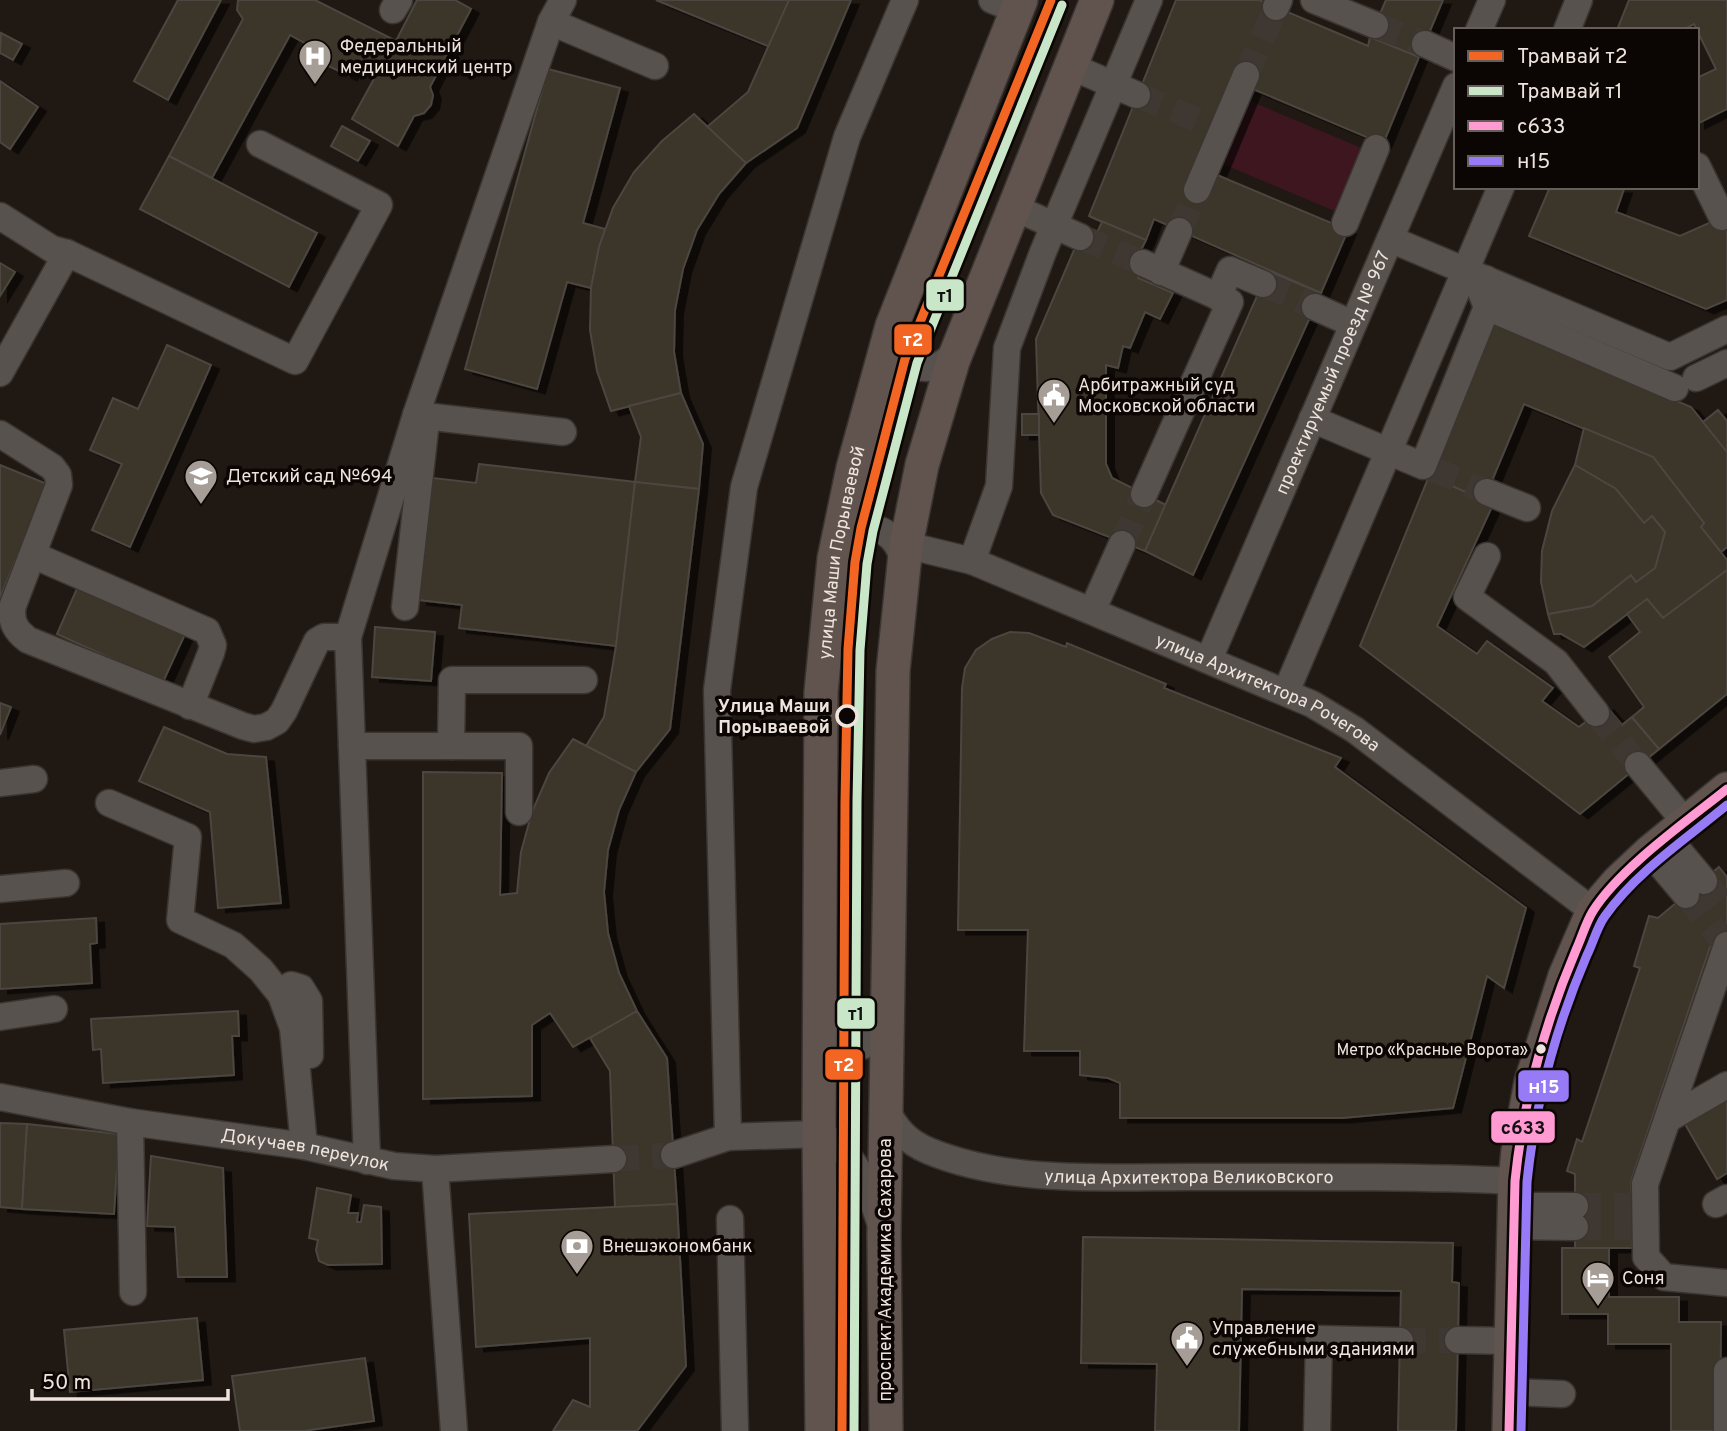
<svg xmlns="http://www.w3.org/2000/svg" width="1727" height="1431" font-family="Overpass,sans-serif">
	<defs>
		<filter id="shadow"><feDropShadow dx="8" dy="4.5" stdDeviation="0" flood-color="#0009"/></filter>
	</defs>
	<rect width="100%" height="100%" fill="#201913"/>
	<path fill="#3d1620" d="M1250 101 1371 152 1344 215 1223 164Z"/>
	<g fill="#3b3429" stroke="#4c4640" stroke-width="2" filter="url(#shadow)">
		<path d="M178 0H221L168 100 134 81Z"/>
		<path d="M238 0H315L396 41 417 0H455L471 9 430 87 433 95 431 105 424 113 414 116 398 146 352 119 375 77 354 67 349 76 312 58 317 50 290 35 212 178 169 156 243 19 237 10Z"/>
		<path d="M656 0H789L770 47Z"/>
		<path d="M789 0H851L797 128 746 163 707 127 748 92Z"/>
		<path d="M1176 0H1259L1368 46 1370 37 1419 57 1383 144 1253 89 1217 175 1348 230 1321 293 1154 219 1146 240 1089 216Z"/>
		<path d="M1386 0H1443L1419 57 1370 37Z"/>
		<path d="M1629 0H1727V109L1697 124V78L1716 69 1694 24 1683 30H1617Z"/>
		<path d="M1 33 22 44 13 60 0 53Z"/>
		<path d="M548 69 620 88 583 223 605 229 599 247 591 288 567 282 537 389 465 369Z"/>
		<path d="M0 81 38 107 10 149 0 142Z"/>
		<path d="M694 114 746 163 719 194 697 230 683 269 675 310 674 352 681 393 611 411 597 371 590 330 591 288 599 247 613 208 634 172 662 141Z"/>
		<path d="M342 126 370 141 358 161 331 146Z"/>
		<path d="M169 156 317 233 289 287 140 209Z"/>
		<path d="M1550 187 1624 189 1616 212 1680 236 1727 215V300L1706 309 1529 236Z"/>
		<path d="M1089 216 1146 240 1139 254 1143 263 1138 278 1173 293 1160 319 1145 312 1130 348 1123 346 1118 368 1106 365V464L1112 478 1166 505 1145 551 1053 515 1041 493 1036 339 1083 229 1096 235 1102 222Z"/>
		<path d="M0 263 15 272 0 296Z"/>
		<path d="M1268 271 1321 293 1193 575 1145 551Z"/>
		<path d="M1491 323 1691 407 1727 452V547L1721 552 1701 527 1704 523 1653 457 1524 404 1484 500 1429 476Z"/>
		<path d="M167 345 211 365 130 547 92 530 122 464 90 450 113 398 138 409Z"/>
		<path d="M681 393 703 444 699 489 635 482 641 437 629 406Z"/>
		<path d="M1718 410 1727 421V452L1703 422Z"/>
		<rect x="1022" y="414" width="17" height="21"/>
		<path d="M1584 428 1653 457 1704 523 1701 527 1727 560V570L1663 618 1647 599 1584 647 1561 634H1554L1548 614 1592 606 1631 575 1636 582 1655 568 1665 532 1652 516 1644 523 1616 489 1575 465Z"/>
		<path d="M479 464 635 482 616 646 459 628 462 605 419 600 433 478 476 483Z"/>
		<path d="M0 465 47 484 0 598Z"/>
		<path d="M1575 465 1616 489 1644 523 1652 516 1665 532 1655 568 1636 582 1631 575 1592 606 1548 614 1541 582 1542 551 1552 511Z"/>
		<path d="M1429 476 1484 500 1491 509 1437 626 1477 654 1487 641 1553 688 1542 701 1579 727 1606 706 1622 725 1632 717 1659 749 1580 814 1360 646Z"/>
		<path d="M635 482 699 489 670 729 636 772 586 746 604 717 616 646Z"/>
		<path d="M1727 570V694L1659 749 1632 717 1644 707 1609 657 1640 632 1627 614 1647 599 1663 618Z"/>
		<path d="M79 584 186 632 163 682 57 634Z"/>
		<path d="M375 627 435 632 431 681 372 677Z"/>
		<path d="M1010 632 1029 633 1066 647 1067 643 1166 684 1164 688 1341 758 1335 767 1526 908 1504 988 1487 976 1453 1108 1342 1118H1120V1083L1108 1078 1080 1075V1051H1024L1028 930H958L962 688 965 668 976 650 992 639Z"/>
		<path d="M0 703 11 707 0 735Z"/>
		<path d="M164 727 227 754 266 757 281 903 218 908 210 812 139 781Z"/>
		<path d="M573 739 636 772 619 810 608 850 604 892 608 933 619 973 637 1011 573 1047 550 1013 532 1025V1096L423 1099V772L502 773 500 895 517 893 521 852 532 812 549 773Z"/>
		<path d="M1719 867 1727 877V933L1710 947 1631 1181 1632 1248H1575V1174L1567 1171 1577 1139 1582 1142 1640 968 1634 966 1649 916 1658 918Z"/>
		<path d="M96 918 97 943 90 944 92 983 0 989V924Z"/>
		<path d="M238 1011 239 1036H232L234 1075 103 1083 101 1049 93 1050 91 1019Z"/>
		<path d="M637 1011 667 1058 677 1204 615 1208 610 1071 590 1038Z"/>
		<path d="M1727 1100V1173L1717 1179 1685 1124Z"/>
		<path d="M0 1123 27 1124 22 1209 0 1207Z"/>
		<path d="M27 1124 119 1134 114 1214 22 1209Z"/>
		<path d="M151 1156 223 1168 227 1277H178L175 1227 147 1226Z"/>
		<path d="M317 1188 351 1195 348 1213H358L357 1222H361L364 1205 381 1207 382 1264 328 1265 319 1261 316 1250 318 1240 309 1238Z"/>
		<path d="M677 1204 686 1366 637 1431H553L573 1400 590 1407V1338L476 1347 469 1214Z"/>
		<path d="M1083 1237 1453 1243 1452 1282 1459 1283 1456 1431H1398L1401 1291 1242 1289 1239 1431H1155L1157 1364 1081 1363Z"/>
		<path d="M1562 1248H1609V1297H1679V1322H1721L1720 1431H1671V1344H1608V1314H1562Z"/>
		<path d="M197 1318 203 1380 70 1392 64 1330Z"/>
		<path d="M365 1358 374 1421 303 1431H240L232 1376Z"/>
	</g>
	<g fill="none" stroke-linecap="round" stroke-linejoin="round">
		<g stroke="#3f3731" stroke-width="26" stroke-dasharray="26 13" stroke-linecap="butt">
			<path d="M1375 25 1425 44"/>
			<path d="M1246 75 1276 7"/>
			<path d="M1137 95 1212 126"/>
			<path d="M1179 231 1197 190"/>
			<path d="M1080 237 1143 263"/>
			<path d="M1263 284 1315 307"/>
			<path d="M1432 469 1487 492"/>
			<path d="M1122 544 1144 494"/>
			<path d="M1596 713 1638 765"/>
			<path d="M1704 881 1727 909"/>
			<path d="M1686 895 1721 938"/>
			<path d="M613 1159 674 1155"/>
			<path d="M1575 1206H1632"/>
			<path d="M1575 1227H1632"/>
			<path d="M1400 1341 1458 1340"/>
		</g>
		<defs>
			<g id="minor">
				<path d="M992 0 1017 10"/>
				<path d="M1314 0 1375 25"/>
				<path d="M1276 7 1279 0"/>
				<path d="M393 10 399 0"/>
				<path d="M551 22 655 66"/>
				<path d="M1479 30 1492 0"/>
				<path d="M1567 30 1579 0"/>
				<path d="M1425 44 1456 58"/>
				<path d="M1070 66 1137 95"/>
				<path d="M1697 166 1722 217"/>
				<path d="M1197 190 1246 75"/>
				<path d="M1013 207 1080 237"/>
				<path d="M0 216 52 249 67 253"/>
				<path d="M1345 223 1376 148"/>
				<path d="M1390 239 1670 357 1727 329"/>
				<path d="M1143 263 1230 302 1144 494"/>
				<path d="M1161 272 1179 231"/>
				<path d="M1218 297 1230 270 1263 284"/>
				<path d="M1315 307 1353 324"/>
				<path d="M1487 307 1675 388"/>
				<path d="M892 326C894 344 899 354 913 366 933 372 944 365 957 350"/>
				<path d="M0 373 67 253 295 361 379 205 260 144"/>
				<path d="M1696 378 1727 363"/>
				<path d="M416 415 563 432"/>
				<path d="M1312 419 1423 466 1487 307 1481 292 1486 279"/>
				<path d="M0 434 52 467 58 475 59 485 13 605C10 621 15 630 28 640L243 726 254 729 266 727 277 721 284 711 317 641 324 637H348"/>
				<path d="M1487 492 1527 508"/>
				<path id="s1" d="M906 545 972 561 1312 704 1355 730 1593 911"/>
				<path d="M33 555 207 631 213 645 211 653 190 706"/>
				<path d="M835 555C847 514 898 520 904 565"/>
				<path d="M1487 556 1467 597 1556 662 1596 713"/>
				<path d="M972 561 999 486 1007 348 1043 252 1149 0"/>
				<path d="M405 607 426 421"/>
				<path d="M1092 611 1122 544"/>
				<path id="s2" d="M1209 659 1456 86"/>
				<path d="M1286 692 1501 187"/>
				<path d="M352 746H519V812"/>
				<path d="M451 746 452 680H584"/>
				<path d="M1638 765 1686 823"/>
				<path d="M0 783 34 779"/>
				<path d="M109 803 188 837 180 920 233 945 261 970 281 995 293 1028 304 1146"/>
				<path d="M1668 838 1704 881"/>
				<path d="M1650 852 1686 895"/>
				<path d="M0 889 66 883"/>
				<path d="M1727 945 1645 1184 1646 1257 1664 1277 1727 1283"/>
				<path d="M291 985 301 988 309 1001 310 1055"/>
				<path d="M820 1013C833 1054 870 1061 886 1018"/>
				<path d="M0 1017 54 1009"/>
				<path id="s3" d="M0 1097 130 1122 304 1146 394 1166 435 1169 613 1159"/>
				<path id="s4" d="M885 1108C896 1129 907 1142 929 1151 1009 1184 1107 1177 1191 1177 1299 1177 1407 1176 1515 1181"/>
				<path d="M1668 1119 1727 1085"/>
				<path d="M130 1122 133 1292"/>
				<path d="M728 1137 717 690 744 487 847 137 905 0"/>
				<path d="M674 1155 728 1137 819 1134C854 1148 870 1191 881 1225"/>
				<path d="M367 1161 348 637 416 415 551 22 563 0"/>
				<path d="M435 1169 454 1431"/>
				<path d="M1716 1204 1727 1198"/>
				<path d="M1515 1206H1575"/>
				<path d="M730 1219 735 1431"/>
				<path d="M1514 1226 1575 1227"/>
				<path d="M1458 1340 1512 1341"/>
				<path d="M1511 1392 1562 1394"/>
				<path d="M1317 1431 1319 1339 1400 1341"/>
				<path d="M1727 1431V1371"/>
			</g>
			<g id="major">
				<path id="s5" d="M822 1431 819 1134 821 692 834 559 853 468 892 326 1021 0"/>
				<path d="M886 1431 884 1233 893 671 906 545 922 465 953 361 1097 0"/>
				<path d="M1509 1431 1515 1181 1518 1151 1531 1082 1565 976 1593 911 1618 882 1650 852 1727 789"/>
			</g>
		</defs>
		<use href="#minor" stroke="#3b3531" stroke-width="29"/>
		<use href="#major" stroke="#3b3531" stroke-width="36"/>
		<use href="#minor" stroke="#58524e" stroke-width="26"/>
		<use href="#major" stroke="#61544f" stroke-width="33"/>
		<defs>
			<path id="bus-1" d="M1509 1431 1515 1181C1523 1102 1545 1023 1576 950 1582 937 1586 922 1593 911 1620 868 1687 821 1727 789"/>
			<path id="bus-2" d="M1521 1431 1527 1182C1535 1104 1556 1027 1587 955 1593 943 1597 927 1605 916 1636 872 1686 839 1727 805"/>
		</defs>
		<use href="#bus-1" stroke="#0b0503" stroke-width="14"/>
		<use href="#bus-2" stroke="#0b0503" stroke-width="14"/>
		<use href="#bus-1" stroke="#ff9ad2" stroke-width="9"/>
		<use href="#bus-2" stroke="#977af6" stroke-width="9"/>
		<defs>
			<path id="tram-1" d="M842 1431 845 802 848 649 855 562 861 528 905 359 1051 0"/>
			<path id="tram-2" d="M854 1431 857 802 860 650 867 564 873 531 917 363 1062 5"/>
		</defs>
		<use href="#tram-1" stroke="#0b0503" stroke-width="14"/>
		<use href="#tram-2" stroke="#0b0503" stroke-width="14"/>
		<use href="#tram-1" stroke="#f26522" stroke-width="9"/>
		<use href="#tram-2" stroke="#c9e6c8" stroke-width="9"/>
	</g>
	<defs>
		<symbol id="hospital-pin" viewBox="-11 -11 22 30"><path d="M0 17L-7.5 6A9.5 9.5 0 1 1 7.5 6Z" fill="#a69d96" stroke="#0b0503"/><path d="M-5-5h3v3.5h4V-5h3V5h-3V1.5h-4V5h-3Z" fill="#fff"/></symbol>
		<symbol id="civic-pin" viewBox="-11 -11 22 30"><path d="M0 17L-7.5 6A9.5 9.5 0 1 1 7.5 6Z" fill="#a69d96" stroke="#0b0503"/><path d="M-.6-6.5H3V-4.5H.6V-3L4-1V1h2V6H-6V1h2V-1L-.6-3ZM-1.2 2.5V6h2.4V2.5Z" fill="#fff"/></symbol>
		<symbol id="school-pin" viewBox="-11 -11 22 30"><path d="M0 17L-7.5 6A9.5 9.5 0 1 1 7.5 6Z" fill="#a69d96" stroke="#0b0503"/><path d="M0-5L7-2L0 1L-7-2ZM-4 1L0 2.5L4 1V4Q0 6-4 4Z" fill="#fff"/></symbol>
		<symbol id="bank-pin" viewBox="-11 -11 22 30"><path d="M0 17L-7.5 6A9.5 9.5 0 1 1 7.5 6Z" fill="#a69d96" stroke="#0b0503"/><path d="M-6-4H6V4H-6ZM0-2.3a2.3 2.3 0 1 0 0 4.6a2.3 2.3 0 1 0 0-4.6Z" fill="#fff"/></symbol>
		<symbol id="hotel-pin" viewBox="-11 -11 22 30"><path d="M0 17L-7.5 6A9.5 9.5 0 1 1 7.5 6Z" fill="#a69d96" stroke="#0b0503"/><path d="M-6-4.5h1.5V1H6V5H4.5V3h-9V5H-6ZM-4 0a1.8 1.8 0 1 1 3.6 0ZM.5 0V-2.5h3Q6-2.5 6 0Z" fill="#fff"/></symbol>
	</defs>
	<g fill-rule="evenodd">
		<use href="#hospital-pin" x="296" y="37" width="38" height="52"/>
		<use href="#civic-pin" x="1035" y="376" width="38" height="52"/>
		<use href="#school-pin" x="182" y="457" width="38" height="52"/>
		<use href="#bank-pin" x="558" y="1227" width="38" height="52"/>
		<use href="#hotel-pin" x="1579" y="1259" width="38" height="52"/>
		<use href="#civic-pin" x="1168" y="1319" width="38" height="52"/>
	</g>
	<circle fill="#0b0503" stroke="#eee4dd" stroke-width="3.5" cx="847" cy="716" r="10"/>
	<circle fill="#eee4dd" stroke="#0b0503" stroke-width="2.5" cx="1541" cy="1049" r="6"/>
	<g text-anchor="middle" stroke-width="7" stroke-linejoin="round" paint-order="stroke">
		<g font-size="16" fill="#eee4dd" stroke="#0b0503" text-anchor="end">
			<text x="1528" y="1055">Метро «Красные Ворота»</text>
		</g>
		<g font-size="18" fill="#eee4dd" stroke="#0b0503" text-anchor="start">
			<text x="340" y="52">Федеральный<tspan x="340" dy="21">медицинский центр</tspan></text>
			<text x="1078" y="391">Арбитражный суд<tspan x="1078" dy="21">Московской области</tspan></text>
			<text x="226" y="482">Детский сад №694</text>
			<text x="602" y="1252">Внешэкономбанк</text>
			<text x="1622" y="1284">Соня</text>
			<text x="1212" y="1334">Управление<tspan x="1212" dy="21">служебными зданиями</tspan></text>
		</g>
		<g font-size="18" fill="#eee4dd" stroke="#0b0503">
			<text dy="6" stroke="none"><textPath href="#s2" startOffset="312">проектируемый проезд № 967</textPath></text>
			<text dy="6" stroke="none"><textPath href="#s5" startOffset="880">улица Маши Порываевой</textPath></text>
			<text dy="6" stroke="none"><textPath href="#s1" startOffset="392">улица Архитектора Рочегова</textPath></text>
			<text dy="6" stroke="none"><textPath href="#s3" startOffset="310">Докучаев переулок</textPath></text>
			<text dy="6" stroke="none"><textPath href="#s4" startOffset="326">улица Архитектора Великовского</textPath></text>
			<text transform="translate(885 1270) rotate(-90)" y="6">проспект Академика Сахарова</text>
		</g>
		<g font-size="18" font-weight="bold" fill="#eee4dd" stroke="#0b0503" text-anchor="end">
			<text x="830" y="712">Улица Маши<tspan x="830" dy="21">Порываевой</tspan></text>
		</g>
	</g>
	<g stroke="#0b0503" stroke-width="2.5">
		<rect x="925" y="278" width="40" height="34" rx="7" fill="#c9e6c8"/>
		<rect x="893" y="323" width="40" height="33" rx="7" fill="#f26522"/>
		<rect x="836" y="997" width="40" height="33" rx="7" fill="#c9e6c8"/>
		<rect x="824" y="1048" width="40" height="33" rx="7" fill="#f26522"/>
		<rect x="1517" y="1069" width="53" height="34" rx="7" fill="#977af6"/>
		<rect x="1490" y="1110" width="66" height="34" rx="7" fill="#ff9ad2"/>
	</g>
	<g font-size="19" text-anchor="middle" font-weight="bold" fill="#fff">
		<text x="913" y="346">т2</text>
		<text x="844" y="1071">т2</text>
		<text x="1544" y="1093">н15</text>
	</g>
	<g font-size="19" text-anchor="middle" font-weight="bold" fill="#111">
		<text x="945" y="302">т1</text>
		<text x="856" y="1020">т1</text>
		<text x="1523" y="1134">с633</text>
	</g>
	<rect x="1454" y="28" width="245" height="161" fill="#0b0503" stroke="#665e5a" stroke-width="2"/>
	<rect x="1468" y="51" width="35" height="10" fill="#f26522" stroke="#665e5a" stroke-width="2"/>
	<text x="1517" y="63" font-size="21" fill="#eee4dd">Трамвай т2</text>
	<rect x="1468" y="86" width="35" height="10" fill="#c9e6c8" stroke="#665e5a" stroke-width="2"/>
	<text x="1517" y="98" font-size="21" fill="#eee4dd">Трамвай т1</text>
	<rect x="1468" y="121" width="35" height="10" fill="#ff9ad2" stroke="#665e5a" stroke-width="2"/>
	<text x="1517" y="133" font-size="21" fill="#eee4dd">с633</text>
	<rect x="1468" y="156" width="35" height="10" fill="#977af6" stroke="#665e5a" stroke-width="2"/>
	<text x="1517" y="168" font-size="21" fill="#eee4dd">н15</text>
	<path d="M32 1389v10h196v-10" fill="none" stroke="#eee4dd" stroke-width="3.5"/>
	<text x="42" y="1389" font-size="21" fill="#eee4dd" stroke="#0b0503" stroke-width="5" paint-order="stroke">50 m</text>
</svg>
